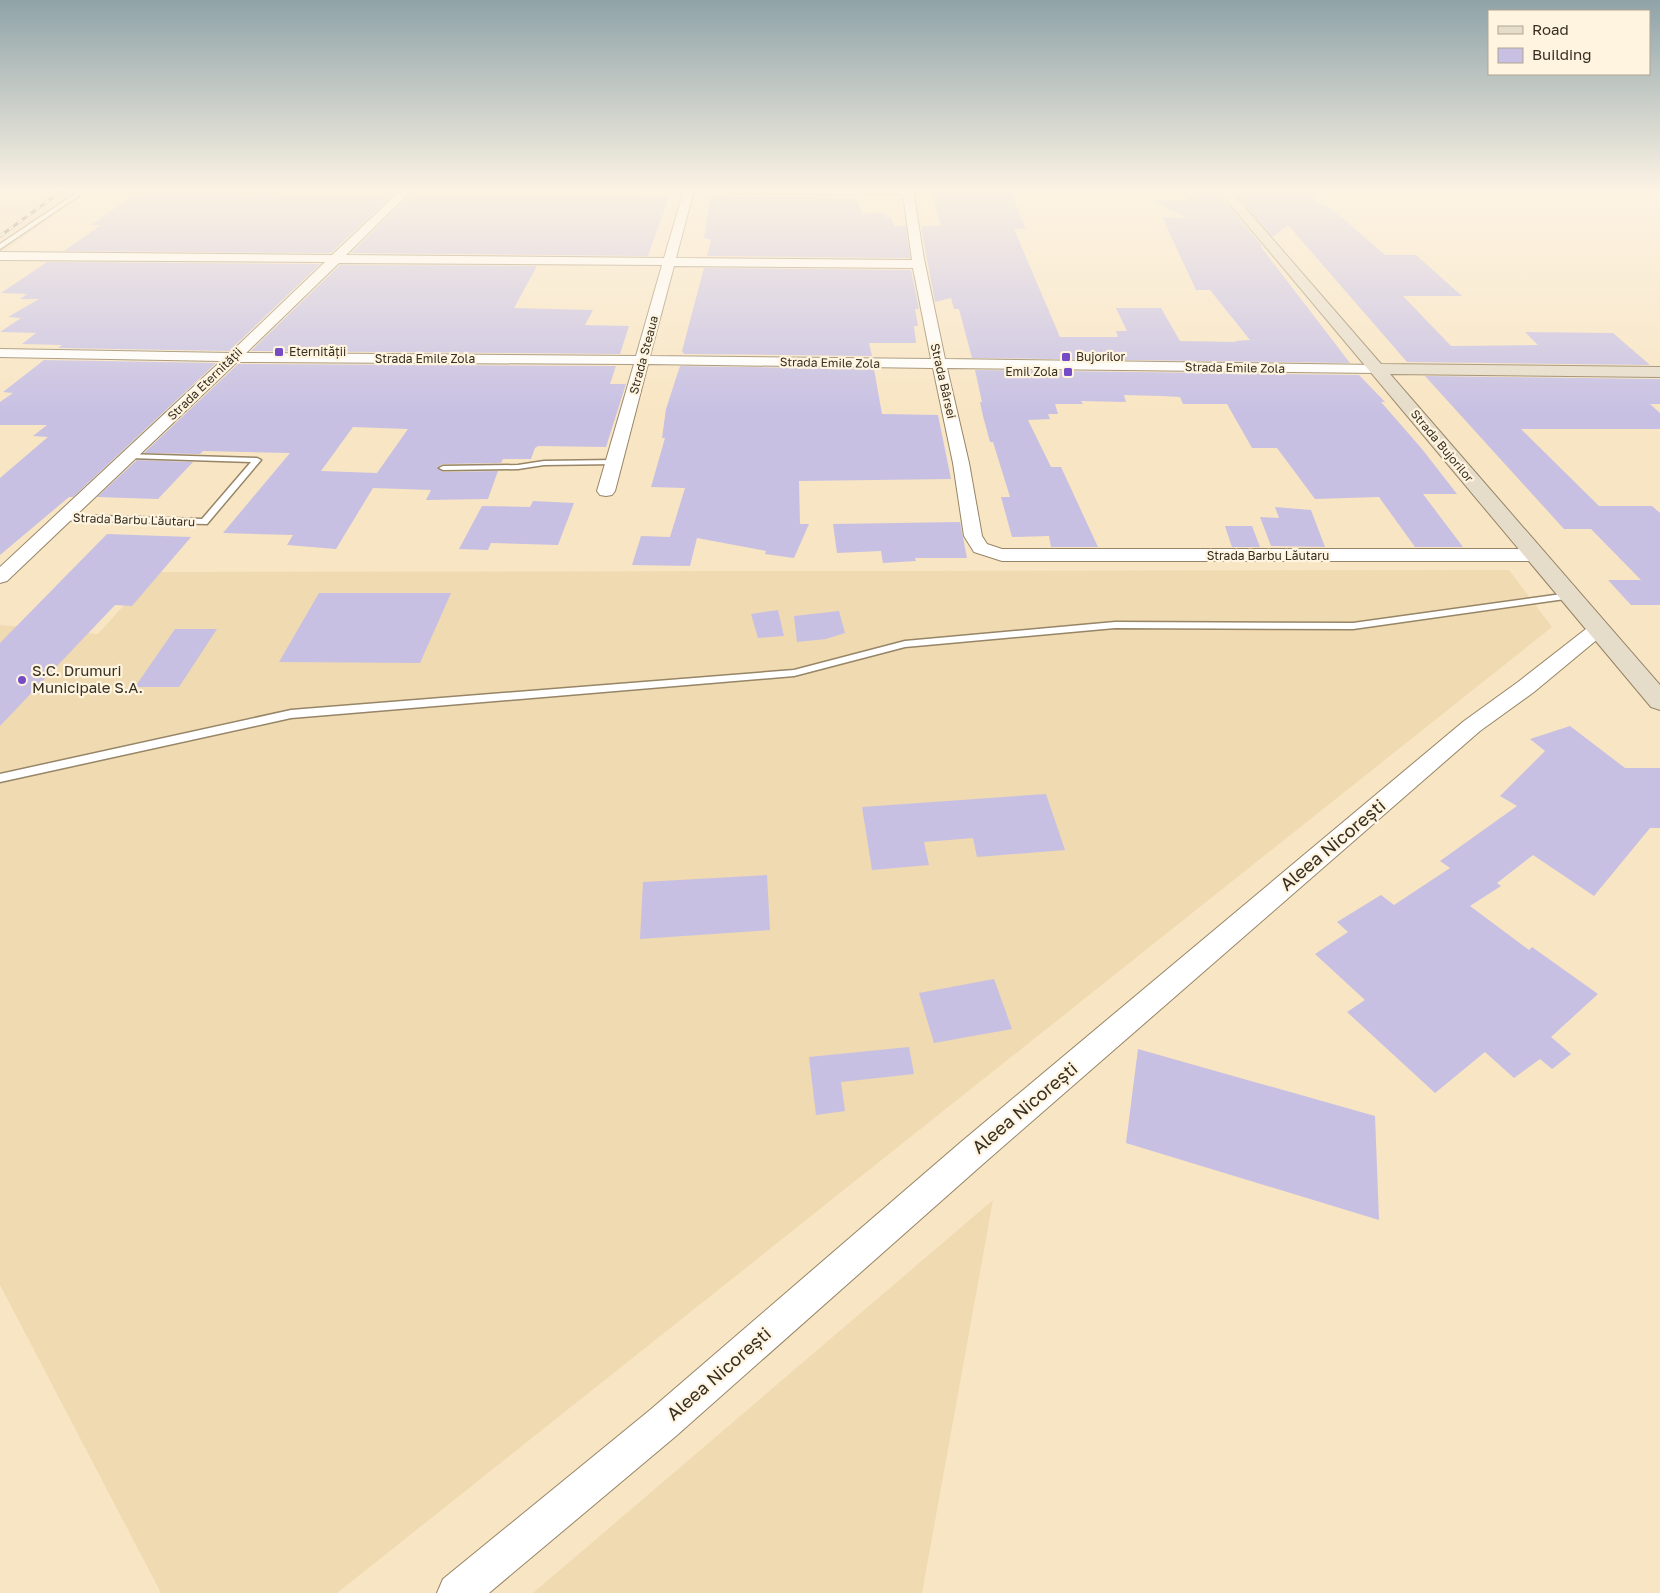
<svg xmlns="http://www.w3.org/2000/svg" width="1660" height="1593" font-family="'Golos Text',sans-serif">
	<rect width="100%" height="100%" fill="#f8e5c3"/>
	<g fill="#f0dab1">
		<path d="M0 190H89L0 255Z"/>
		<path d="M1509 570 1552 627 337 1593H161L0 1285V625L98 634 154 572Z"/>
		<path d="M993 1200 922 1593H533Z"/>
	</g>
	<g fill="#c7c0e3" fill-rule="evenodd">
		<path d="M931 190H1010L1026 229H1014L1060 337H1118L1116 331H1127L1116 308H1161L1180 341 1236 342 1235 341 1250 340 1210 290H1196L1162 217 1187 218 1149 200H1188L1179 190H1216L1262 246 1261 247 1350 363 972 358 959 309H954L951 298 935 302 921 226H941Z"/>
		<path d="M1232 190H1276L1280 194 1318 193 1314 200 1333 210 1385 255H1416L1462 296H1403L1451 346 1538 345 1525 332 1613 333 1650 365 1407 362 1288 225 1273 237Z"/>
		<path d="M137 193 346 195 394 194 331 253 64 251 101 225H91Z"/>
		<path d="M410 195H518L669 197 648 256 351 253Z"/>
		<path d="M721 196 857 198 862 214 884 213 885 217H891L894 226H906L910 258 707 256 711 240 704 238 710 197Z"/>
		<path d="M47 262 320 264 229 351 58 348 62 345 22 344 36 333 0 332 21 318 8 317 39 299H20L27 294 1 293Z"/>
		<path d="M340 265 537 266 514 308 593 310 585 325 629 326 620 354 251 351Z"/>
		<path d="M704 268 911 270 919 309H915L918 326H914L916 343H869L872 356 684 354 682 351Z"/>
		<path d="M44 360 216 363 73 497H69L0 555V478L48 437 33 436 47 425H0V402L13 393 3 392Z"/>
		<path d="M238 364 616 366 610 384H626L606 447 538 446 535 448 531 459H503L501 463 443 464 437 467 443 472 498 471 488 499 426 500 431 490 373 488 336 549 287 545 293 535 223 533 290 453 203 451 200 454 144 453ZM353 427 408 429 377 473 321 471Z"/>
		<path d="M680 366 874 369 882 414 938 415 951 479 799 481 800 524H809L794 558 765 554 766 551 697 538 690 566 632 565 641 536 670 537 685 488 651 487 665 438H662L666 409Z"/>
		<path d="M975 370 1359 375 1385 402H1381L1422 449 1457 494H1423L1463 547H1415L1379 497 1315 499 1277 448H1252L1227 404H1183L1180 397 1161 396 1124 395 1126 402 1081 401 1083 404H1055L1058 414H1048L1050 419 1028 420 1051 467H1061L1098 547H1051L1049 536 1012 537 1001 497H1010L993 442H990L983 416 980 402H982Z"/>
		<path d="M1425 376 1660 379V404H1650L1660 413V429H1521L1599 506H1652L1660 513V605H1631L1608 580H1641L1591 529H1564Z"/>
		<path d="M137 460 193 462 158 499 97 497Z"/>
		<path d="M533 501 574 503 558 545 491 543 488 550 459 549 482 506 530 507Z"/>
		<path d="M1275 507 1311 510 1325 547 1271 546 1260 517 1279 518Z"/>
		<path d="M960 522 967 558H915L916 561 883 563 881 551 837 553 833 524Z"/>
		<path d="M1225 526H1252L1260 547H1232Z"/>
		<path d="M107 534 191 537 132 606 115 605 0 726V643Z"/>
		<path d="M319 593H451L420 663 279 662Z"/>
		<path d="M778 610 784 636 758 638 751 614Z"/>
		<path d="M839 611 845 633 826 639 797 642 794 616Z"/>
		<path d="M175 629H217L179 687H135Z"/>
		<path d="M1570 726 1625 768H1660V828H1650L1594 896 1533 855 1497 883 1501 886 1470 906 1529 950 1532 947 1598 994 1551 1037 1571 1054 1552 1069 1540 1059 1514 1078 1485 1052 1435 1093 1347 1012 1365 1000 1315 954 1348 932 1337 922 1381 895 1394 905 1450 868 1440 861 1517 806 1500 796 1545 751 1530 739Z"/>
		<path d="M1046 794 1065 850 977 857 973 838 924 842 929 865 872 870 862 807Z"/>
		<path d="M767 875 770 930 640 939 643 882Z"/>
		<path d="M994 979 1012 1029 934 1043 919 993Z"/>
		<path d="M909 1047 914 1074 841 1082 845 1111 816 1115 809 1057Z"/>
		<path d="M1138 1049 1375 1116 1379 1220 1126 1143Z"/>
	</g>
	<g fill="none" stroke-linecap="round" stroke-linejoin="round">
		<defs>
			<g id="lane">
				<path d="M81 190H87L0 249V244Z"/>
				<path d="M126 454 257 458 261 460 207 524 61 520V516L64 515 202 519 251 462 129 458 125 456Z"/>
				<path d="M614 460H617V464L544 465 518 469 443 470 439 468 443 466 518 465 544 461Z"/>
				<path d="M1569 593 1574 596 1572 598 1353 629 1115 628 905 647 794 676 291 718 0 782V774L291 710 794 670 905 641 1115 622 1353 623Z"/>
			</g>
			<g id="street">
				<path d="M401 190H412L346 255 664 258 684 190H694L676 258 912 260 903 194 730 193 725 190H913L924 259 945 359 1377 365 1382 366 1384 369 1382 372 1377 373 947 368 969 463 982 536 987 544 1002 549H1534L1541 551 1543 555 1541 559 1534 561H1002L974 552 964 536 953 463 933 368 648 364 615 491 612 495 606 496 600 495 597 491 634 364 237 362 7 581 0 583V567L221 361 0 357V349L230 353 325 262 0 260V252L332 255ZM339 263 662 265 636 356 246 353ZM674 266 913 268 931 359 650 356Z"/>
				<path d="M1598 623 1605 625 1608 629 1605 633 1534 692 1480 731 983 1164 676 1436 489 1593H437L443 1579 650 1410 961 1142 1464 721 1518 682 1591 625Z"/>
			</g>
			<path id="secondary" d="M1218 190H1230L1381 364 1660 367V377L1390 374 1660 685V710L1651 707Z"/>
		</defs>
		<use href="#lane" stroke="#968566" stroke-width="3"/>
		<use href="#street" stroke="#968566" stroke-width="2"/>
		<use href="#secondary" stroke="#968566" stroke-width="2"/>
		<use href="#lane" fill="#fff" fill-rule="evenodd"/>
		<use href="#street" fill="#fff" fill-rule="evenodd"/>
		<use href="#secondary" fill="#e6dcca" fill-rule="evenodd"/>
		<defs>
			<path id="rail" d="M0 236 63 190"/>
		</defs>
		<use href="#rail" stroke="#625847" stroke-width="3"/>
		<use href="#rail" stroke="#fff4df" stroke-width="2" stroke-dasharray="5.5" stroke-linecap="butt"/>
	</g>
	<linearGradient id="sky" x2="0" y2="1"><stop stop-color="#8fa3a8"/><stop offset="0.46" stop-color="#fcf3e4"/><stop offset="1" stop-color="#fcf3e4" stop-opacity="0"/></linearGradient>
	<rect width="1660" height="413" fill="url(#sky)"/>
	<g fill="#744dc6" stroke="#fff4df" stroke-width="2">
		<rect x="274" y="347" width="10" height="10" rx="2.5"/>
		<rect x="1061" y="352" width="10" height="10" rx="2.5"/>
		<rect x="1063" y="367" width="10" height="10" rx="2.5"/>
		<circle cx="22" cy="680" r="5"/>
	</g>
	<g text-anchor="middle" stroke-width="4.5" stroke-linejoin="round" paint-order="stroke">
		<g font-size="12" fill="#362f22" stroke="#fff4df" text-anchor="start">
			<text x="289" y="356">Eternității</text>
			<text x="1076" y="361">Bujorilor</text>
			<text x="1058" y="376" text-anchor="end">Emil Zola</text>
		</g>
		<g font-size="12" fill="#362f22" stroke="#fff4df">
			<text transform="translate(644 355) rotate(-75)" y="4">Strada Steaua</text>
			<text x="425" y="363">Strada Emile Zola</text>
			<text transform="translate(830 363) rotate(1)" y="4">Strada Emile Zola</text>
			<text transform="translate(1235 368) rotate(1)" y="4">Strada Emile Zola</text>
			<text transform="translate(943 381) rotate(77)" y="4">Strada Bârsei</text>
			<text transform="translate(205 384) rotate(-44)" y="4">Strada Eternității</text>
			<text transform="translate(1442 446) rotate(50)" y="4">Strada Bujorilor</text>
			<text transform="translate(134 520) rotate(2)" y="4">Strada Barbu Lăutaru</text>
			<text x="1268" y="560">Strada Barbu Lăutaru</text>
		</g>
		<g font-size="15" fill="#362f22" stroke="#fff4df" text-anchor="start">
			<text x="32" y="676">S.C. Drumuri<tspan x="32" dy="17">Municipale S.A.</tspan></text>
		</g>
		<g font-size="18" fill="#362f22" stroke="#fff4df">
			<text transform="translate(1333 845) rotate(-40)" y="6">Aleea Nicorești</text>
			<text transform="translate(1025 1108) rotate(-40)" y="6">Aleea Nicorești</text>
			<text transform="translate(719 1374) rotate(-41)" y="6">Aleea Nicorești</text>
		</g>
	</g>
	<rect x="1488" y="10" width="162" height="65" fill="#fff4df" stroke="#afa593"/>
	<rect x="1498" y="26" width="25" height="8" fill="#e6dcca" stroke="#afa593"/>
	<text x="1532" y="35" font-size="15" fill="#362f22">Road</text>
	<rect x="1498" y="48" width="25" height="15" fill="#c7c0e3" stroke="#afa593"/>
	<text x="1532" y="60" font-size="15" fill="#362f22">Building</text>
</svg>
